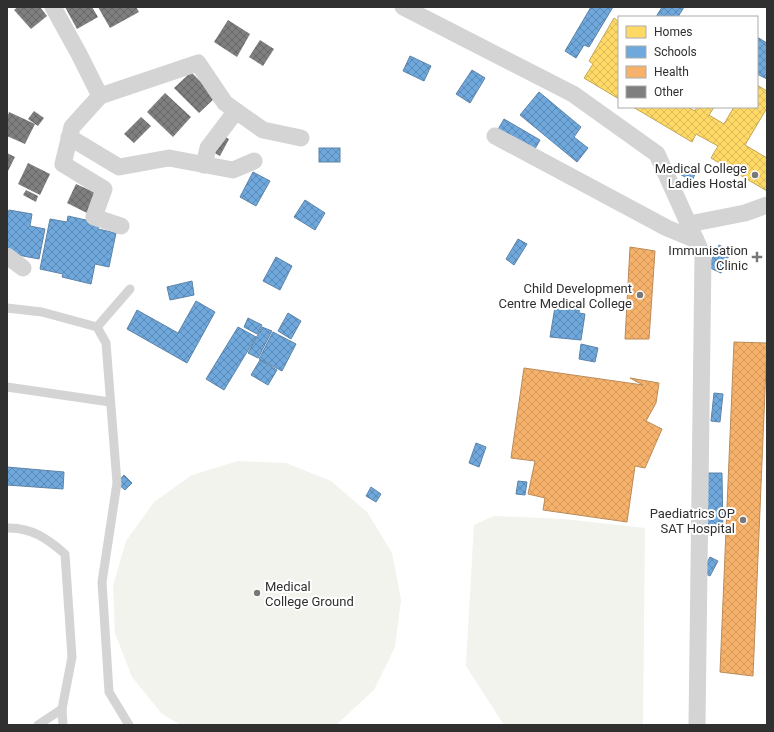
<svg xmlns="http://www.w3.org/2000/svg" width="774" height="732" font-family="Roboto,sans-serif">
	<defs>
		<pattern id="homes-cross-hatch" width="8" height="8" patternUnits="userSpaceOnUse"><rect width="8" height="8" fill="#ffd966"/><path d="M0 0l8 8M0 8l8-8" fill="none" stroke="#dbbb59"/></pattern>
		<pattern id="schools-cross-hatch" width="8" height="8" patternUnits="userSpaceOnUse"><rect width="8" height="8" fill="#6fa8dc"/><path d="M0 0l8 8M0 8l8-8" fill="none" stroke="#5c89b3"/></pattern>
		<pattern id="health-cross-hatch" width="8" height="8" patternUnits="userSpaceOnUse"><rect width="8" height="8" fill="#f6b26b"/><path d="M0 0l8 8M0 8l8-8" fill="none" stroke="#d3995d"/></pattern>
		<pattern id="building-cross-hatch" width="8" height="8" patternUnits="userSpaceOnUse"><rect width="8" height="8" fill="#7f7f7f"/><path d="M0 0l8 8M0 8l8-8" fill="none" stroke="#686868"/></pattern>
	</defs>
	<rect width="100%" height="100%" fill="#fff"/>
	<g fill="#f1f3ec">
		<path d="M238 461 286 463 331 481 367 512 392 553 401 600 395 647 374 690 336 725H181L162 714 132 677 115 633 113 586 126 541 154 502 192 475Z"/>
		<path d="M494 516 564 519 645 528 643 725H504L466 666 474 525Z"/>
	</g>
	<g fill="url(#homes-cross-hatch)" stroke="#c1a656">
		<path d="M614 18 619 22V99L584 78 593 64 589 61Z"/>
		<path d="M757 85 767 91V108L745 145 767 158V191L711 158 718 146 696 134 692 142 633 107H688L695 111 697 107H714L709 115 724 124 734 107H757Z"/>
	</g>
	<g fill="url(#schools-cross-hatch)" stroke="#5c84a8">
		<path d="M591 7H613L589 47 584 45 576 58 565 51Z"/>
		<path d="M662 7H684L678 17H656Z"/>
		<path d="M757 37 767 43V79L757 74Z"/>
		<path d="M410 56 431 66 424 81 403 71Z"/>
		<path d="M472 70 485 78 470 103 456 94Z"/>
		<path d="M539 92 581 127 574 137 588 148 577 162 520 115Z"/>
		<path d="M504 119 540 140 532 154 496 133Z"/>
		<rect x="319" y="148" width="21" height="14"/>
		<path d="M682 165 696 172 692 181 678 173Z"/>
		<path d="M253 172 270 181 256 206 240 197Z"/>
		<path d="M305 200 325 213 315 230 294 217Z"/>
		<path d="M9 210 32 214 30 226 45 229 39 259 7 253V217Z"/>
		<path d="M68 216 99 223 98 229 116 233 109 267 95 264 91 284 62 277 63 274 40 269 50 219 67 222Z"/>
		<path d="M518 239 527 244 514 265 506 259Z"/>
		<path d="M719 245 731 251 721 273 708 267Z"/>
		<path d="M276 257 292 266 280 290 263 281Z"/>
		<path d="M192 281 194 295 170 300 167 287Z"/>
		<path d="M196 301 215 312 187 363 127 329 137 310 178 333Z"/>
		<path d="M556 301 580 305 579 313 585 314 581 340 550 337Z"/>
		<path d="M288 313 301 321 291 339 278 331Z"/>
		<path d="M248 318 262 325 257 334 244 327Z"/>
		<path d="M238 327 256 337 224 390 206 379Z"/>
		<path d="M262 327 272 331 258 358 248 353Z"/>
		<path d="M273 332 296 344 282 371 259 359Z"/>
		<path d="M581 344 598 348 595 362 579 359Z"/>
		<path d="M260 360 277 370 268 385 251 375Z"/>
		<path d="M714 393 723 394 720 422 711 421Z"/>
		<path d="M476 443 486 447 479 467 469 463Z"/>
		<path d="M7 467 64 472 63 489 7 485Z"/>
		<path d="M705 473H722L723 531H706Z"/>
		<path d="M124 475 132 483 125 490 117 483Z"/>
		<path d="M518 481 527 482 525 495 516 494Z"/>
		<path d="M371 487 381 494 376 502 366 496Z"/>
		<path d="M710 557 718 561 710 576 702 572Z"/>
	</g>
	<g fill="url(#health-cross-hatch)" stroke="#bb8b59">
		<path d="M630 247 655 251 649 339H625Z"/>
		<path d="M734 342 767 343 753 676 720 672Z"/>
		<path d="M524 368 643 385 630 378 659 383 656 403 646 421 662 429 645 468 635 466 627 522 543 510 545 498 528 494 535 461 511 458Z"/>
	</g>
	<g fill="url(#building-cross-hatch)">
		<path d="M18 7H40L47 16 31 29 14 10Z"/>
		<path d="M65 7H92L98 17 77 29Z"/>
		<path d="M98 7H136L139 12 110 28Z"/>
		<path d="M228 20 250 34 237 57 214 42Z"/>
		<path d="M260 40 274 49 263 66 249 57Z"/>
		<path d="M191 72 216 97 199 113 174 88Z"/>
		<path d="M165 93 191 117 173 137 147 112Z"/>
		<path d="M34 111 44 118 38 126 28 119Z"/>
		<path d="M9 112 35 124 25 144 7 136V118Z"/>
		<path d="M141 117 151 126 134 143 124 134Z"/>
		<path d="M220 134 229 139 220 156 211 151Z"/>
		<path d="M7 153 15 157 7 173Z"/>
		<path d="M28 163 50 174 40 195 18 184Z"/>
		<path d="M76 184 96 193 87 213 67 203Z"/>
		<path d="M26 190 38 196 36 202 23 195Z"/>
	</g>
	<g fill="none" stroke-linecap="round" stroke-linejoin="round">
		<g stroke="#d4d4d4" stroke-width="9">
			<path d="M7 308 42 312 97 327 106 343 117 483 102 582 109 692 129 725"/>
			<path d="M97 327 130 289"/>
			<path d="M7 387 110 402"/>
			<path d="M7 528C31 527 48 539 65 554L72 657 62 709 38 725"/>
			<path d="M62 709 63 725"/>
		</g>
		<g stroke="#d4d4d4" stroke-width="17">
			<path d="M53 7 79 54 100 96 72 127 63 164 104 189 94 217 121 226"/>
			<path d="M403 7 573 94 657 154 703 256 697 725"/>
			<path d="M100 96 198 63 225 103 236 111 263 130 301 138"/>
			<path d="M495 136 667 228 696 240"/>
			<path d="M69 137 119 167 169 158 233 170 254 161"/>
			<path d="M204 165 208 148 236 111"/>
			<path d="M689 224 745 213 767 205"/>
			<path d="M7 256 23 268"/>
		</g>
	</g>
	<g fill="#787878" stroke="#fff" stroke-width="1.5">
		<circle cx="755" cy="175" r="4"/>
		<path d="M755 251h4v4h4v4h-4v4h-4v-4h-4v-4h4z"/>
		<circle cx="640" cy="295" r="4"/>
		<circle cx="743" cy="520" r="4"/>
		<circle cx="257" cy="593" r="4"/>
	</g>
	<g text-anchor="middle" stroke-width="4" stroke-linejoin="round" paint-order="stroke">
		<g font-size="13" fill="#303030" stroke="#fff" text-anchor="end">
			<text x="747" y="173">Medical College<tspan x="747" dy="15">Ladies Hostal</tspan></text>
			<text x="748" y="255">Immunisation<tspan x="748" dy="15">Clinic</tspan></text>
			<text x="632" y="293">Child Development<tspan x="632" dy="15">Centre Medical College</tspan></text>
			<text x="735" y="518">Paediatrics OP<tspan x="735" dy="15">SAT Hospital</tspan></text>
			<text x="265" y="591" text-anchor="start">Medical<tspan x="265" dy="15">College Ground</tspan></text>
		</g>
	</g>
	<rect width="774" height="732" fill="none" stroke="#303030" stroke-width="16"/>
	<rect x="618" y="16" width="140" height="92" fill="#ffffff" stroke="#acacac"/>
	<rect x="626" y="26" width="20" height="12" fill="#ffd966" stroke="#acacac"/>
	<text x="654" y="36" font-size="12" fill="#303030">Homes</text>
	<rect x="626" y="46" width="20" height="12" fill="#6fa8dc" stroke="#acacac"/>
	<text x="654" y="56" font-size="12" fill="#303030">Schools</text>
	<rect x="626" y="66" width="20" height="12" fill="#f6b26b" stroke="#acacac"/>
	<text x="654" y="76" font-size="12" fill="#303030">Health</text>
	<rect x="626" y="86" width="20" height="12" fill="#7f7f7f" stroke="#acacac"/>
	<text x="654" y="96" font-size="12" fill="#303030">Other</text>
</svg>
